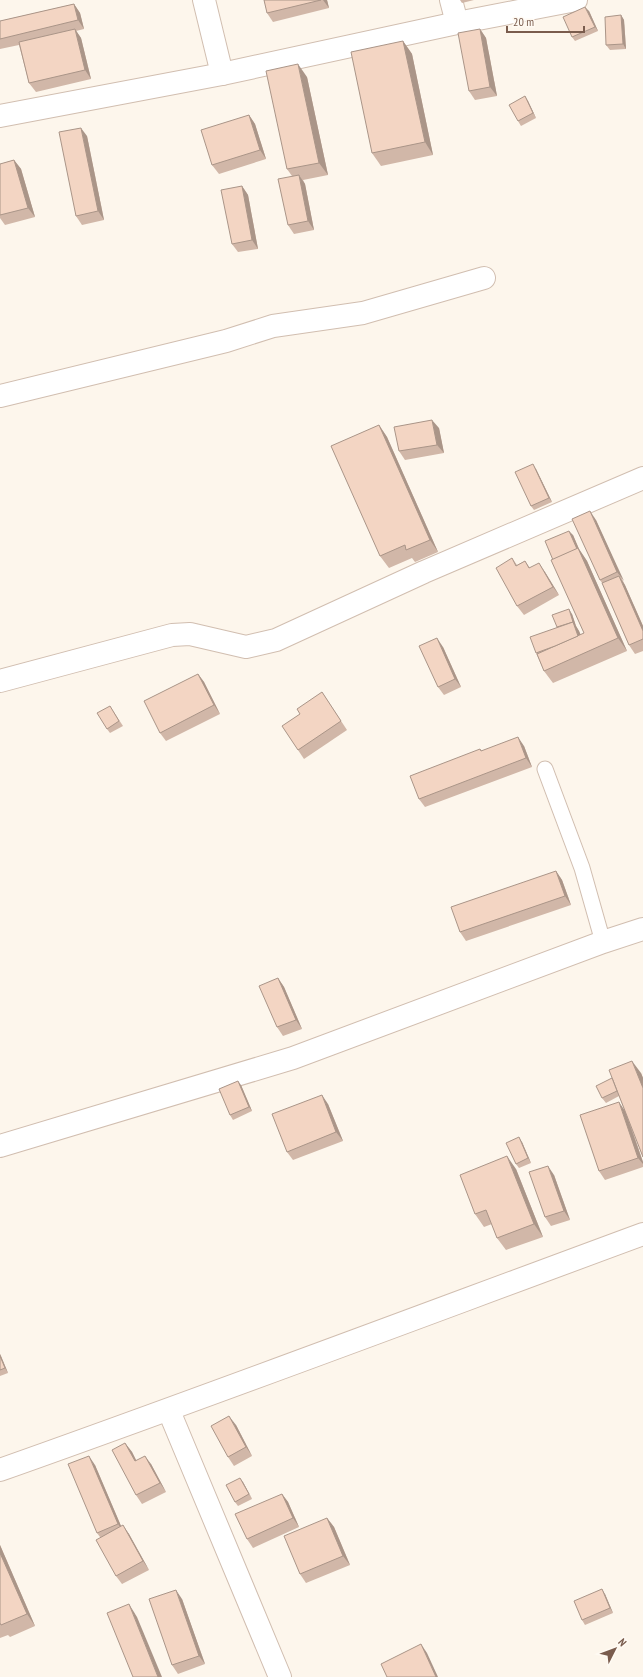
<svg xmlns="http://www.w3.org/2000/svg" width="643" height="1677" font-family="'PT Sans Narrow',sans-serif">
	<rect width="100%" height="100%" fill="#fdf6ec"/>
	<g fill="none" stroke-linecap="round" stroke-linejoin="round">
		<defs>
			<path id="service" d="M545 769 582 868 603 942"/>
			<g id="minor">
				<path d="M204 0 222 74"/>
				<path d="M451 0 457 23"/>
				<path d="M0 116 222 74 457 23 576 0"/>
				<path d="M0 396 226 341 273 326 363 313 484 278"/>
				<path d="M0 681 172 635 190 634 246 647 276 640 424 572 643 478"/>
				<path d="M0 1146 293 1058 603 942 643 929"/>
				<path d="M169 1411 280 1677"/>
				<path d="M0 1470C215 1394 429 1313 643 1234"/>
			</g>
		</defs>
		<use href="#service" stroke="#d1beb0" stroke-width="17"/>
		<use href="#minor" stroke="#d1beb0" stroke-width="24"/>
		<use href="#service" stroke="#fff" stroke-width="15"/>
		<use href="#minor" stroke="#fff" stroke-width="22"/>
	</g>
	<g fill="#d1b7a8">
		<path d="M264 0H327L329 8 273 22 267 13Z"/>
		<path d="M460 0H474L462 3Z"/>
		<path d="M74 4 80 13 84 29 76 31 81 38 91 79 36 92 29 83 19 45 0 49V21Z"/>
		<path d="M589 11 598 31 575 41 572 37Z"/>
		<path d="M621 15 624 20 626 49 610 50 606 45Z"/>
		<path d="M480 29 486 38 497 96 475 100 469 91Z"/>
		<path d="M403 41 412 54 433 155 381 166 372 153Z"/>
		<path d="M307 77 328 175 303 180 305 184 314 230 294 234 288 225 292 176 287 169Z"/>
		<path d="M525 96 528 101 536 118 521 126 518 121Z"/>
		<path d="M249 115 255 124 266 159 219 174 212 165Z"/>
		<path d="M87 136 104 220 82 225 76 216Z"/>
		<path d="M14 160 21 169 35 217 5 225 0 218V164Z"/>
		<path d="M242 186 248 195 258 249 238 252 232 244Z"/>
		<path d="M379 425 387 437 438 552 415 562 412 558 389 568 380 556Z"/>
		<path d="M439 428 444 453 405 460 399 451Z"/>
		<path d="M536 469 552 502 534 510 531 506Z"/>
		<path d="M596 520 643 626V651L635 654 629 645 602 583 600 580Z"/>
		<path d="M573 535 579 549 587 561 627 651 553 683 544 671 536 653 557 627 572 614 576 626 579 631 581 635 584 633 553 560Z"/>
		<path d="M512 558 517 565 525 561 530 568 545 572 559 595 524 615 517 606Z"/>
		<path d="M443 647 461 687 444 695 438 687Z"/>
		<path d="M198 674 204 682 220 714 166 741 160 733Z"/>
		<path d="M322 692 347 730 304 759 298 750 300 714Z"/>
		<path d="M110 706 123 726 110 733 107 729Z"/>
		<path d="M524 746 532 767 425 807 419 799 480 749 482 751Z"/>
		<path d="M556 871 562 880 571 905 466 941 460 932Z"/>
		<path d="M278 978 284 987 302 1029 283 1036 277 1027Z"/>
		<path d="M641 1073 643 1078V1157L630 1123 643 1162V1167L605 1180 599 1171 624 1109 619 1096 606 1103 602 1098Z"/>
		<path d="M241 1085 252 1111 233 1120 230 1115Z"/>
		<path d="M328 1104 343 1141 293 1160 287 1152Z"/>
		<path d="M522 1142 531 1163 519 1168 516 1164Z"/>
		<path d="M516 1169 543 1237 506 1250 497 1238 492 1224 484 1227 475 1214Z"/>
		<path d="M554 1175 570 1220 551 1226 545 1217Z"/>
		<path d="M0 1354 8 1373 0 1376Z"/>
		<path d="M236 1425 252 1456 234 1466 228 1457Z"/>
		<path d="M125 1443 132 1452 136 1460 151 1464 166 1492 142 1504 136 1495Z"/>
		<path d="M95 1465 121 1526 129 1534 149 1570 122 1584 116 1576 100 1537 97 1533Z"/>
		<path d="M243 1482 252 1499 238 1506 235 1502Z"/>
		<path d="M282 1494 288 1502 299 1527 253 1548 247 1539Z"/>
		<path d="M327 1518 334 1527 350 1565 306 1583 300 1574Z"/>
		<path d="M0 1545 35 1626 10 1637 8 1635 0 1638Z"/>
		<path d="M605 1594 613 1613 585 1625 582 1620Z"/>
		<path d="M182 1599 205 1664 178 1674 172 1665Z"/>
	</g>
	<g fill="#aa9588">
		<path d="M323 0H327L329 8Z"/>
		<path d="M74 4 80 13 84 29 78 20Z"/>
		<path d="M585 7 589 11 598 31 595 27Z"/>
		<path d="M621 15 624 20 626 49 623 44Z"/>
		<path d="M75 29 81 38 91 79 85 70Z"/>
		<path d="M480 29 486 38 497 96 490 87Z"/>
		<path d="M403 41 412 54 433 155 425 142Z"/>
		<path d="M298 64 307 77 328 175 319 163Z"/>
		<path d="M525 96 528 101 536 118 533 113Z"/>
		<path d="M249 115 255 124 266 159 260 150Z"/>
		<path d="M81 128 87 136 104 220 98 211Z"/>
		<path d="M14 160 21 169 35 217 28 208Z"/>
		<path d="M299 175 305 184 314 230 308 221Z"/>
		<path d="M242 186 248 195 258 249 252 240Z"/>
		<path d="M432 420 439 428 444 453 437 445Z"/>
		<path d="M379 425 387 437 438 552 430 540Z"/>
		<path d="M533 464 536 469 552 502 549 498Z"/>
		<path d="M590 511 596 520 624 581 617 572Z"/>
		<path d="M569 531 573 535 579 549 587 561 627 651 618 638Z"/>
		<path d="M539 563 545 572 559 595 553 587Z"/>
		<path d="M619 576 625 585 643 626V631Z"/>
		<path d="M569 609 572 614 576 626 579 631 585 647 579 638 574 625Z"/>
		<path d="M437 638 443 647 461 687 455 679Z"/>
		<path d="M198 674 204 682 220 714 214 705Z"/>
		<path d="M518 737 524 746 532 767 526 758Z"/>
		<path d="M556 871 562 880 571 905 565 896Z"/>
		<path d="M278 978 284 987 302 1029 296 1020Z"/>
		<path d="M632 1061 641 1073 643 1078V1088Z"/>
		<path d="M238 1081 241 1085 252 1111 249 1107Z"/>
		<path d="M322 1095 328 1104 343 1141 336 1132Z"/>
		<path d="M619 1102 625 1111 643 1162V1164L638 1158Z"/>
		<path d="M519 1137 522 1142 531 1163 528 1158Z"/>
		<path d="M507 1156 516 1169 543 1237 534 1224Z"/>
		<path d="M548 1166 554 1175 570 1220 564 1211Z"/>
		<path d="M0 1354 1 1356 8 1373 5 1368 0 1356Z"/>
		<path d="M229 1416 236 1425 252 1456 246 1447Z"/>
		<path d="M125 1443 132 1452 141 1470 135 1461Z"/>
		<path d="M89 1456 95 1465 124 1533 118 1524Z"/>
		<path d="M145 1456 151 1464 166 1492 160 1483Z"/>
		<path d="M240 1478 243 1482 252 1499 249 1494Z"/>
		<path d="M282 1494 288 1502 299 1527 293 1518Z"/>
		<path d="M327 1518 334 1527 350 1565 343 1556Z"/>
		<path d="M123 1525 129 1534 149 1570 143 1561Z"/>
		<path d="M0 1545 35 1626 27 1614 0 1553Z"/>
		<path d="M602 1589 605 1594 613 1613 610 1608Z"/>
		<path d="M176 1590 182 1599 205 1664 199 1656Z"/>
		<path d="M129 1604 137 1617 162 1677H158Z"/>
		<path d="M421 1644 427 1653 438 1677H436Z"/>
	</g>
	<g fill="#f3d5c3" stroke="#aa9588">
		<path d="M264 0H321L267 13Z"/>
		<path d="M74 4 78 20 0 39V21Z"/>
		<path d="M585 7 595 27 572 37 563 17Z"/>
		<path d="M621 15 623 44 606 45 605 17Z"/>
		<path d="M75 29 85 70 29 83 19 42Z"/>
		<path d="M480 29 490 87 469 91 458 33Z"/>
		<path d="M403 41 425 142 372 153 351 52Z"/>
		<path d="M298 64 319 163 287 169 266 71Z"/>
		<path d="M525 96 533 113 518 121 509 105Z"/>
		<path d="M249 115 260 150 212 165 201 130Z"/>
		<path d="M81 128 98 211 76 216 59 132Z"/>
		<path d="M14 160 28 208 0 215V164Z"/>
		<path d="M299 175 308 221 288 225 278 179Z"/>
		<path d="M242 186 252 240 232 244 221 190Z"/>
		<path d="M432 420 437 445 399 451 394 427Z"/>
		<path d="M379 425 430 540 406 550 405 545 380 556 331 446Z"/>
		<path d="M533 464 549 498 531 506 515 472Z"/>
		<path d="M590 511 617 572 600 580 572 519Z"/>
		<path d="M569 531 577 549 553 560 545 541Z"/>
		<path d="M578 548 618 638 544 671 537 654 584 633 551 560Z"/>
		<path d="M512 558 516 566 525 561 529 568 539 563 553 587 517 606 496 568Z"/>
		<path d="M619 576 643 631V639L629 645 602 583Z"/>
		<path d="M569 609 573 622 557 627 552 615Z"/>
		<path d="M573 622 578 636 555 646 536 653 530 637Z"/>
		<path d="M437 638 455 679 438 687 419 646Z"/>
		<path d="M198 674 214 705 160 733 144 701Z"/>
		<path d="M322 692 341 721 298 750 282 726 300 714 297 709Z"/>
		<path d="M110 706 119 721 107 729 97 713Z"/>
		<path d="M518 737 526 758 419 799 410 776 480 749 481 751Z"/>
		<path d="M556 871 565 896 460 932 451 907Z"/>
		<path d="M278 978 296 1020 277 1027 259 986Z"/>
		<path d="M632 1061 643 1088V1157L609 1070Z"/>
		<path d="M612 1078 617 1091 602 1098 596 1086Z"/>
		<path d="M238 1081 249 1107 230 1115 219 1089Z"/>
		<path d="M322 1095 336 1132 287 1152 272 1114Z"/>
		<path d="M619 1102 638 1158 599 1171 580 1115Z"/>
		<path d="M519 1137 528 1158 516 1164 506 1143Z"/>
		<path d="M507 1156 534 1224 497 1238 486 1210 475 1214 460 1175Z"/>
		<path d="M548 1166 564 1211 545 1217 529 1172Z"/>
		<path d="M0 1356 5 1368 0 1370Z"/>
		<path d="M229 1416 246 1447 228 1457 211 1426Z"/>
		<path d="M125 1443 135 1461 145 1456 160 1483 136 1495 112 1450Z"/>
		<path d="M89 1456 118 1524 97 1533 68 1464Z"/>
		<path d="M240 1478 249 1494 235 1502 226 1485Z"/>
		<path d="M282 1494 293 1518 247 1539 235 1514Z"/>
		<path d="M327 1518 343 1556 300 1574 284 1536Z"/>
		<path d="M123 1525 143 1561 116 1576 96 1540Z"/>
		<path d="M0 1553 27 1614 1 1625 0 1623Z"/>
		<path d="M602 1589 610 1608 582 1620 574 1601Z"/>
		<path d="M176 1590 199 1656 172 1665 149 1599Z"/>
		<path d="M129 1604 158 1677H133L107 1613Z"/>
		<path d="M421 1644 436 1677H387L381 1664Z"/>
	</g>
	<g transform="translate(615 1649) rotate(48)" stroke="#fffaf3" stroke-width="3" paint-order="stroke">
	<path d="M0-3L7 15L0 10L-7 15Z" fill="#7a5c4d"/>
	<text y="-6" font-size="11" font-weight="bold" text-anchor="middle" fill="#7a5c4d">N</text>
	</g>
	<path d="M507 26v6h77v-6" fill="none" stroke="#7a5c4d" stroke-width="2"/>
	<text x="513" y="26" font-size="12" fill="#7a5c4d" stroke="#fffaf3" stroke-width="3" paint-order="stroke">20 m</text>
</svg>
